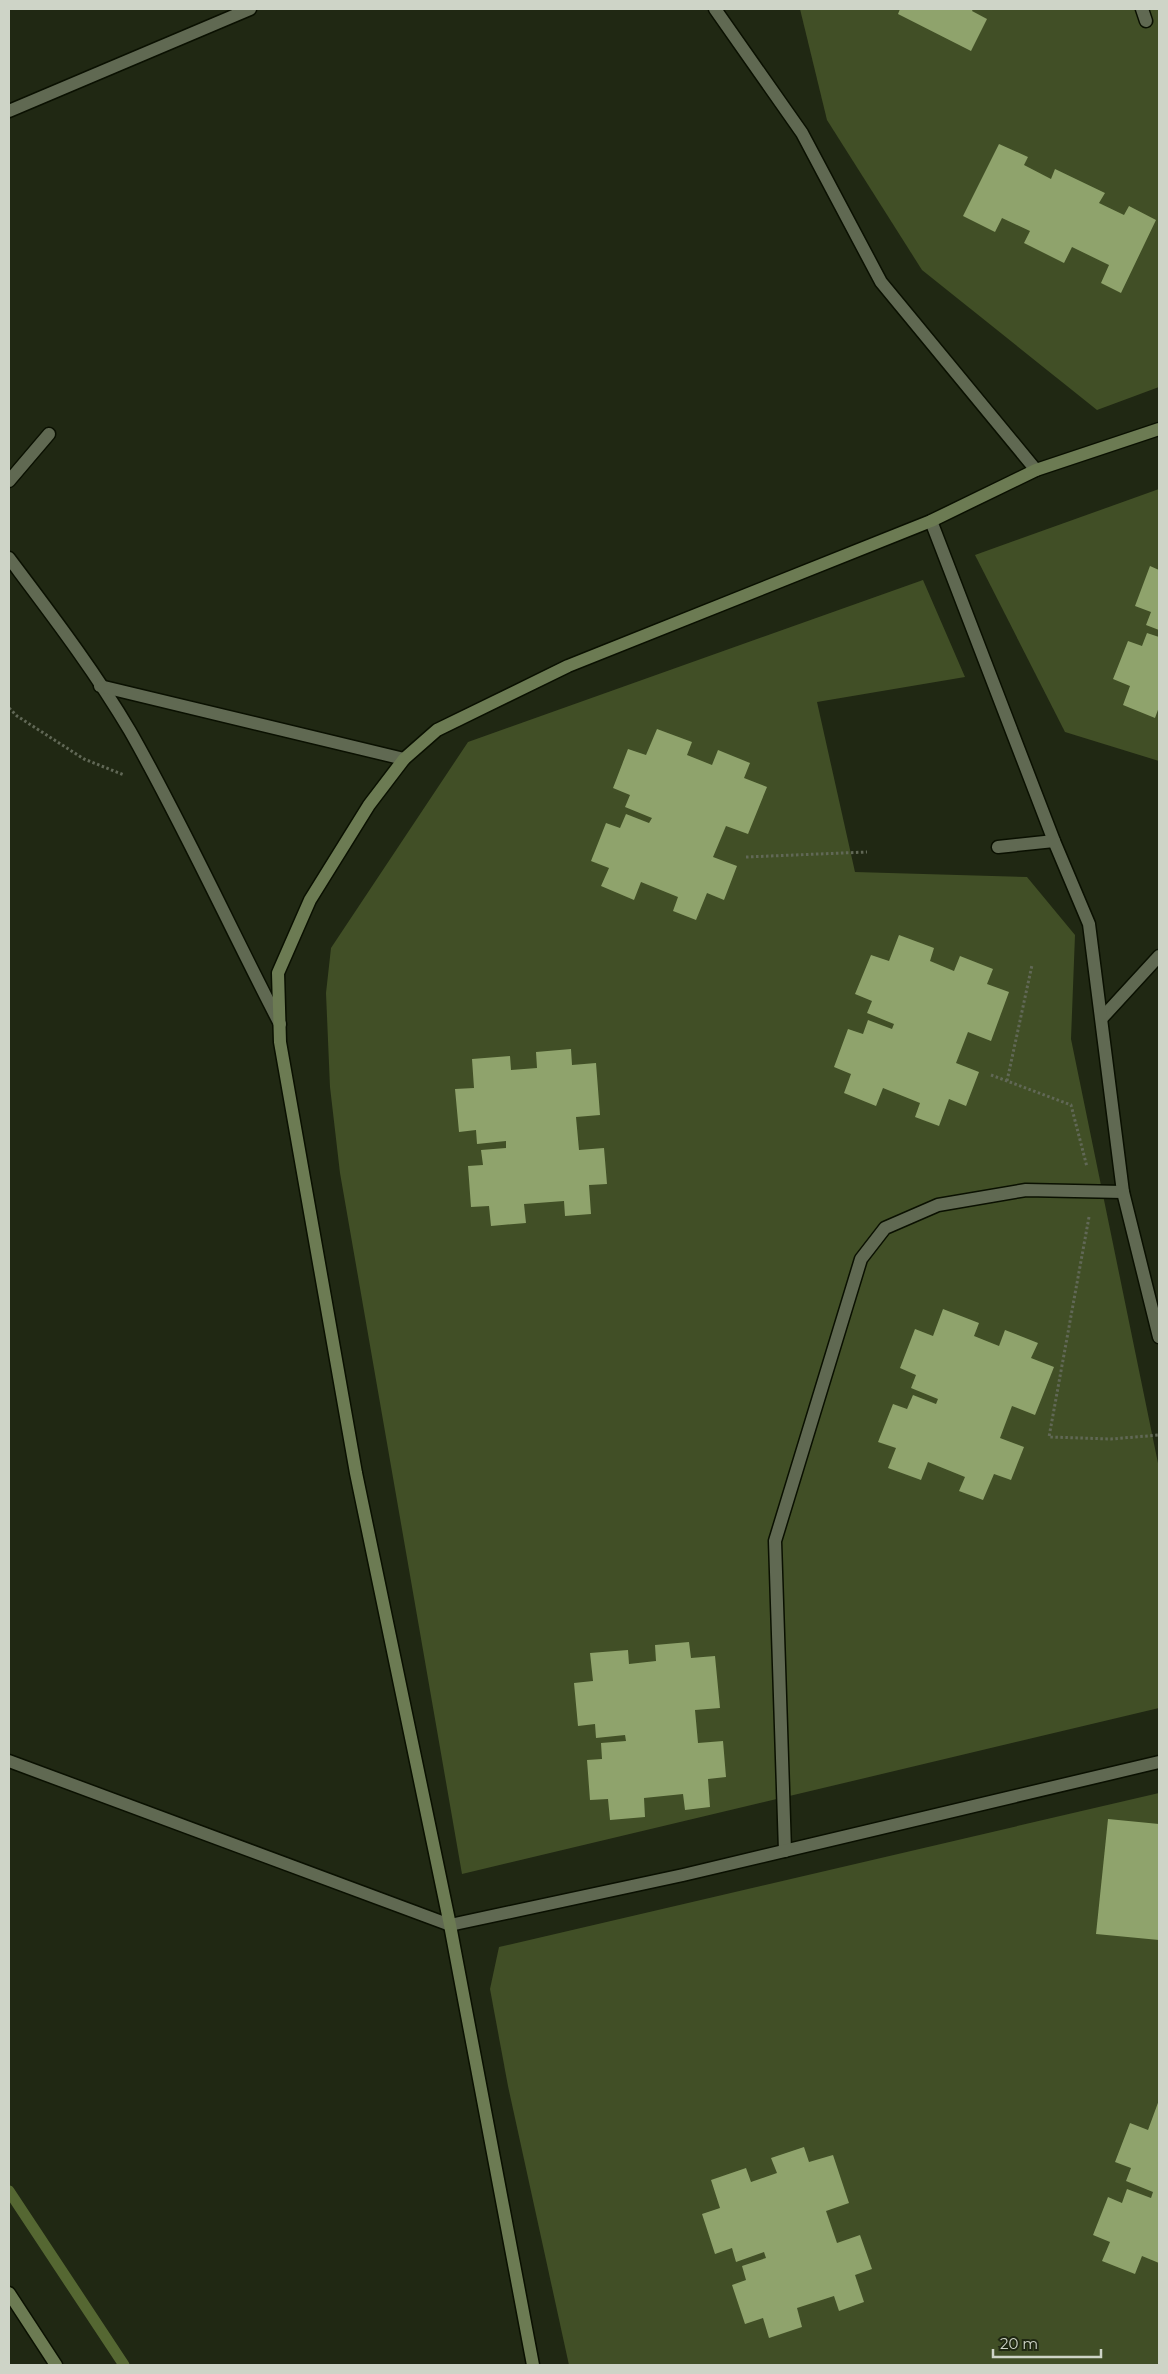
<svg xmlns="http://www.w3.org/2000/svg" width="1168" height="2374" font-family="Montserrat,sans-serif">
	<rect width="100%" height="100%" fill="#202813"/>
	<g fill="#414f26">
		<path d="M800 9H1159V387L1097 410 922 270 827 120Z"/>
		<path d="M1159 489V761L1065 732 975 555Z"/>
		<path d="M923 580 965 677 817 702 855 872 1027 877 1075 935 1071 1039 1159 1468V1708L462 1874 340 1173 330 1087 326 993 331 948 468 742Z"/>
		<path d="M1159 1793V2365H569L508 2086 490 1989 499 1947Z"/>
	</g>
	<g fill="none" stroke-linecap="round" stroke-linejoin="round">
		<path stroke="#556732" stroke-width="11" d="M9 2191 124 2365"/>
	</g>
	<g fill="#8fa36c">
		<path d="M900 9H973L972 11 987 19 971 51 898 14Z"/>
		<path d="M999 144 1028 157 1024 165 1051 179 1055 169 1105 193 1099 203 1124 215 1129 206 1156 220 1121 293 1101 283 1109 265 1072 247 1064 263 1024 243 1030 231 1002 218 995 232 963 216Z"/>
		<path d="M1150 566 1159 570V630L1146 625 1151 612 1135 606Z"/>
		<path d="M1147 633 1159 637V707L1155 718 1123 705 1130 686 1113 679 1128 641 1142 646Z"/>
		<path d="M657 729 692 742 687 755 712 765 718 750 750 763 744 778 767 787 748 834 726 826 713 857 737 866 724 900 707 893 696 920 673 911 678 897 641 882 634 900 601 886 609 868 591 861 606 823 620 828 626 814 649 823 652 818 625 807 630 795 613 788 628 749 646 755Z"/>
		<path d="M899 935 934 948 930 961 954 971 960 956 993 969 987 984 1009 992 991 1041 968 1032 956 1063 979 1072 966 1106 949 1099 939 1126 915 1117 920 1103 883 1088 876 1106 844 1093 851 1074 834 1067 848 1029 863 1034 868 1020 892 1029 894 1024 867 1013 872 1001 855 994 871 955 889 961Z"/>
		<path d="M571 1049 572 1065 596 1063 600 1115 576 1117 579 1150 604 1148 607 1184 589 1185 591 1214 565 1216 564 1201 524 1204 526 1223 491 1226 489 1206 471 1207 468 1166 483 1165 481 1150 506 1148V1141L477 1144 476 1130 459 1132 455 1089 474 1088 472 1059 510 1056 511 1070 537 1068 536 1052Z"/>
		<path d="M943 1309 979 1323 974 1336 999 1346 1005 1330 1038 1343 1031 1358 1054 1367 1035 1415 1012 1406 1000 1438 1024 1447 1011 1480 994 1474 983 1500 959 1491 965 1477 928 1462 921 1480 888 1468 896 1448 878 1442 893 1404 907 1409 913 1395 936 1404 938 1399 911 1388 916 1375 900 1368 915 1329 933 1336Z"/>
		<path d="M689 1642 691 1658 715 1656 720 1708 695 1710 698 1743 723 1741 726 1777 708 1779 710 1807 685 1810 683 1794 644 1798 645 1817 610 1820 608 1799 590 1800 587 1760 602 1759 601 1743 626 1741 625 1735 596 1738 595 1724 578 1726 574 1683 593 1681 590 1653 628 1650 629 1664 656 1661 655 1645Z"/>
		<path d="M1108 1819 1159 1824V1940L1096 1934Z"/>
		<path d="M1159 2100V2263L1142 2256 1135 2274 1102 2261 1110 2242 1093 2235 1108 2197 1122 2203 1127 2189 1151 2198 1153 2192 1126 2181 1131 2168 1115 2162 1130 2123 1148 2130Z"/>
		<path d="M804 2147 809 2162 833 2155 849 2203 826 2211 837 2243 860 2235 872 2269 855 2275 864 2302 839 2311 834 2296 797 2308 802 2327 769 2338 763 2318 745 2324 732 2285 746 2280 742 2266 766 2258 764 2252 736 2262 732 2248 715 2254 702 2214 720 2208 711 2180 746 2168 751 2182 777 2173 771 2158Z"/>
	</g>
	<g fill="none" stroke-linecap="round" stroke-linejoin="round">
		<defs>
			<g id="lane">
				<path d="M9 481 49 434"/>
				<path d="M998 847 1054 841"/>
				<path d="M1102 1018 1159 956"/>
				<path d="M785 1851 775 1541 861 1259 885 1228 938 1205 1026 1190 1123 1192"/>
			</g>
			<g id="street">
				<path d="M715 9 802 133 881 282 1036 470"/>
				<path d="M1142 9 1146 21"/>
				<path d="M9 111 250 9"/>
				<path d="M931 521 1054 841 1089 924 1123 1192 1159 1337"/>
				<path d="M9 558C51 614 94 670 130 731 184 826 229 926 280 1024"/>
				<path d="M100 686 404 759"/>
				<path d="M9 1761 450 1925 683 1875 1159 1762"/>
			</g>
			<g id="secondary">
				<path d="M9 2293 56 2365"/>
				<path d="M533 2365 450 1925 356 1473 280 1042 278 973 310 900 369 805 404 759 437 730 568 666 931 521 1036 470 1159 429"/>
			</g>
		</defs>
		<use href="#lane" stroke="#0a1001" stroke-width="15"/>
		<use href="#street" stroke="#0a1001" stroke-width="15"/>
		<use href="#secondary" stroke="#0a1001" stroke-width="15"/>
		<g stroke="#616856" stroke-width="3" stroke-dasharray="2.5 2.5" stroke-linecap="butt">
			<path d="M9 708 17 716 84 759 124 775"/>
			<path d="M746 857 867 852"/>
			<path d="M991 1075 1071 1105 1087 1167"/>
			<path d="M1007 1081 1032 965"/>
			<path d="M1089 1217 1049 1437 1111 1439 1159 1435"/>
		</g>
		<use href="#lane" stroke="#606952" stroke-width="12"/>
		<use href="#street" stroke="#606952" stroke-width="12"/>
		<use href="#secondary" stroke="#6c7b53" stroke-width="12"/>
	</g>
	<rect width="1168" height="2374" fill="none" stroke="#ced4c7" stroke-width="20"/>
	<path d="M993 2349v8h108v-8" fill="none" stroke="#ced4c7" stroke-width="2.5"/>
	<text x="1000" y="2349" font-size="15" fill="#ced4c7" stroke="#202813" stroke-width="4" paint-order="stroke">20 m</text>
</svg>
